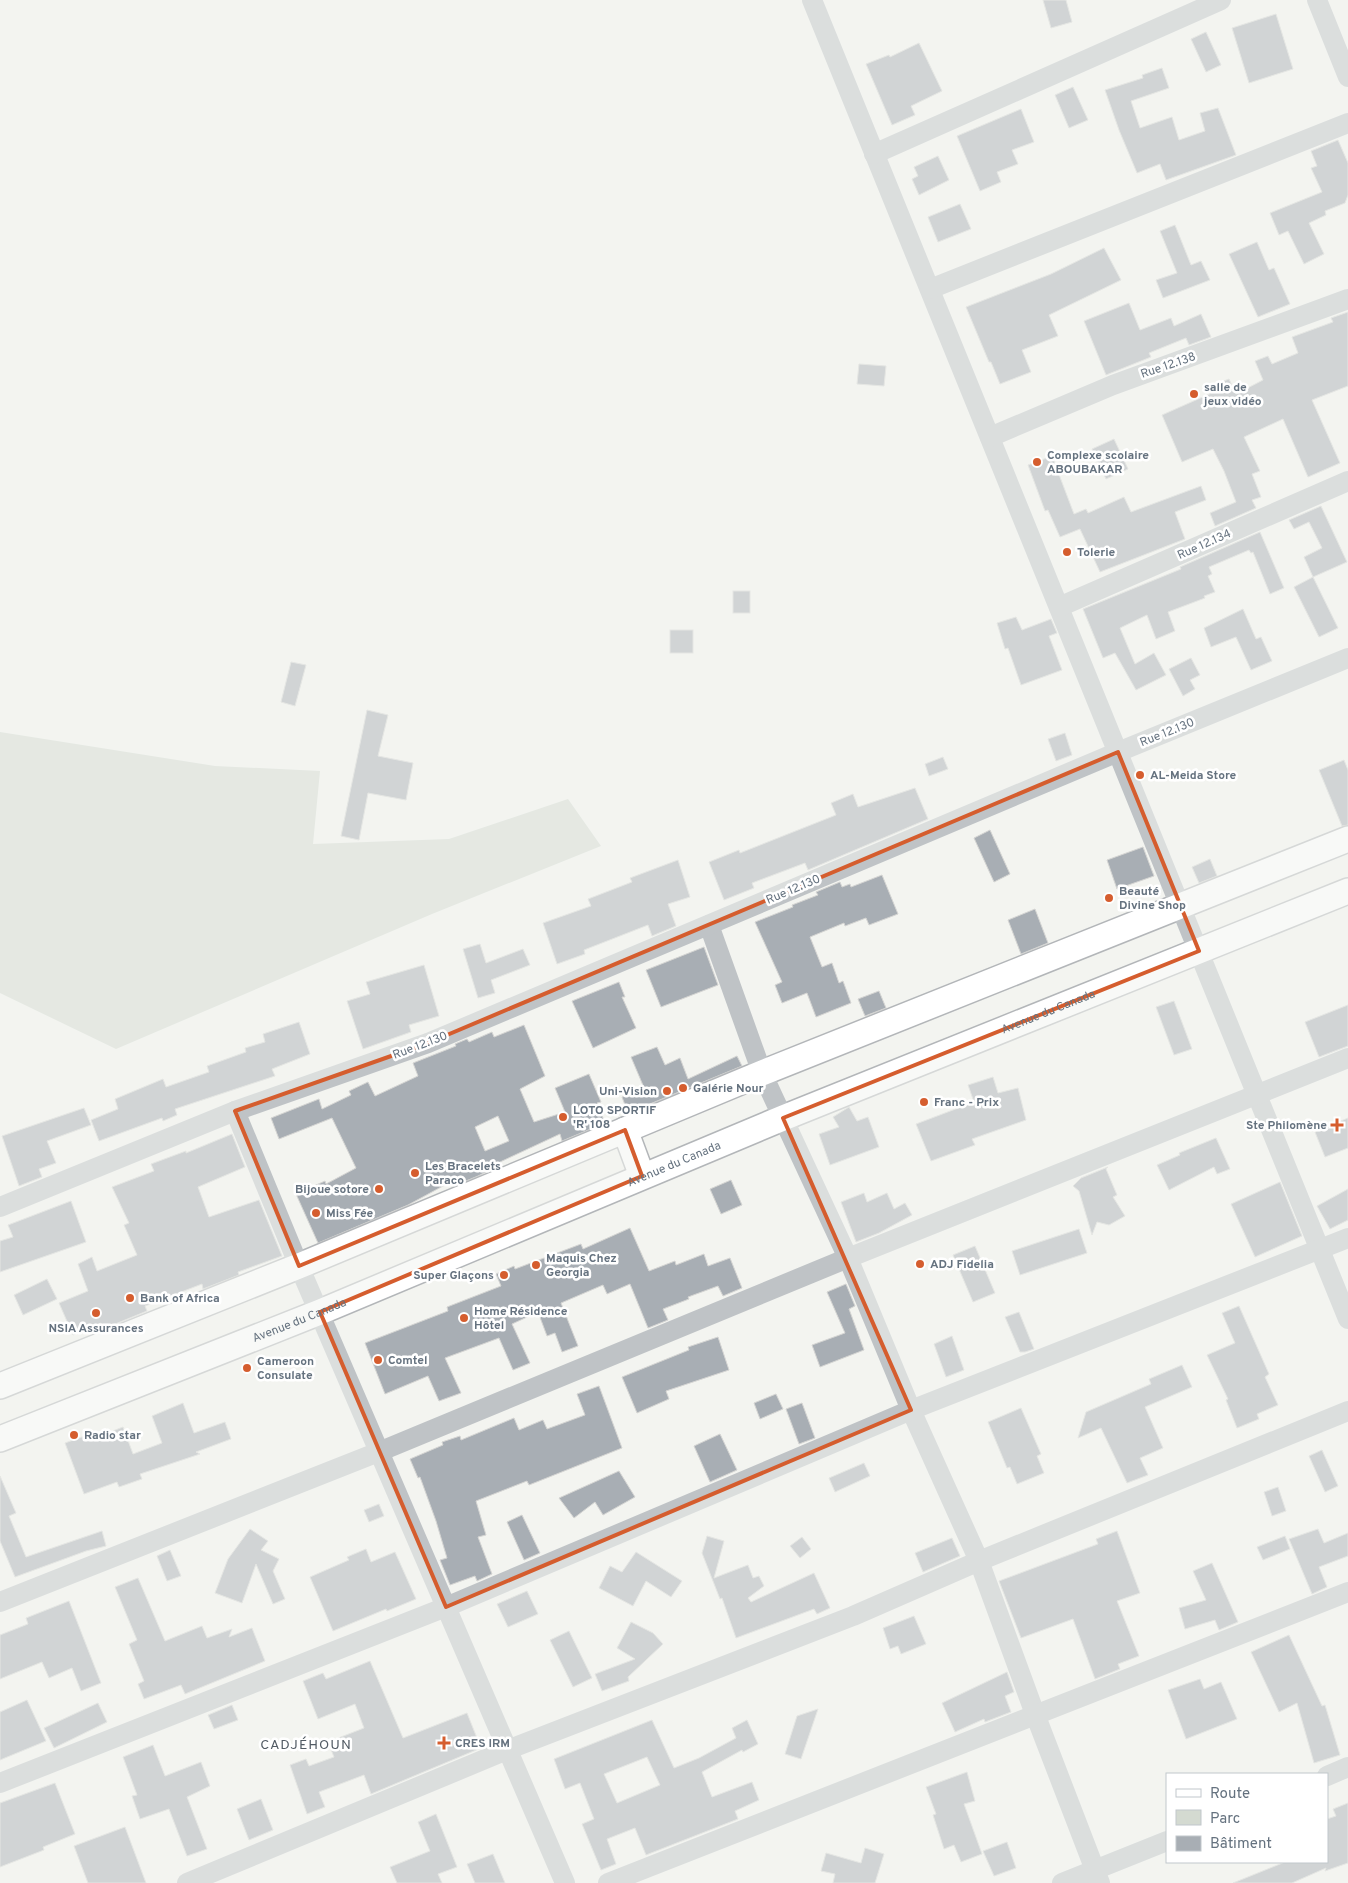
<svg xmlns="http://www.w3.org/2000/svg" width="1348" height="1883" font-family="Overpass,sans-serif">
	<rect width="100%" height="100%" fill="#f3f4f0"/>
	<path fill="#d4dad1" d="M0 732 215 766 320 771 313 844 449 839 568 799 601 846 432 914 116 1049 0 993Z"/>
	<g fill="#a8aeb4" stroke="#d5d5d3" fill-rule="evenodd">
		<path d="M1043 0H1066L1072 22 1051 28Z"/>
		<path d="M1276 14 1293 69 1249 83 1232 28Z"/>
		<path d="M1206 32 1221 65 1206 72 1191 39Z"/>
		<path d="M919 43 942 91 911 106 915 115 892 125 866 64 889 55 890 57Z"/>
		<path d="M1162 68 1169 88 1131 101 1140 128 1172 117 1179 140 1205 131 1200 113 1218 108 1236 155 1166 180 1160 164 1137 173 1119 130 1105 90 1143 78 1142 75Z"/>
		<path d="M1073 87 1088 120 1069 128 1055 95Z"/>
		<path d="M1021 109 1034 142 1012 150 1018 164 997 172 1001 182 980 191 957 136Z"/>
		<path d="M1338 140 1348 163V195L1345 203 1325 211 1326 215 1309 223 1324 254 1304 264 1288 231 1279 235 1270 213 1322 192 1311 168 1317 166 1311 151Z"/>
		<path d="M938 156 949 180 919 195 912 179 918 176 914 167Z"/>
		<path d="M960 204 971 229 938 242 928 217Z"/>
		<path d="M1175 225 1191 265 1201 261 1210 280 1163 298 1156 280 1177 273 1160 231Z"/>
		<path d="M1257 242 1269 270 1274 268 1290 304 1258 317 1229 254Z"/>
		<path d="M1104 248 1121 280 1049 315 1058 336 1022 350 1031 372 1000 384 991 362H989L966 307 1051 274Z"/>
		<path d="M1129 303 1140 330 1171 318 1174 326 1201 314 1211 337 1189 345 1186 338 1149 353 1151 357 1106 375 1084 321Z"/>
		<path d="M1348 312V386L1312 400 1340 463 1308 477 1283 419 1244 437 1260 471 1252 474 1261 497 1252 500 1256 508 1215 526 1210 513 1236 502 1224 471 1213 449 1182 462 1162 415 1214 392 1211 386 1229 379 1236 394 1263 380 1255 361 1268 356 1272 364 1298 353 1292 337 1333 322 1331 318Z"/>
		<path d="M859 364 886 366 884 386 857 384Z"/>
		<path d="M1114 439 1128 469 1106 479 1092 449Z"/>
		<path d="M1052 456 1074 514 1086 509 1088 513 1124 497 1131 512 1201 486 1206 500 1175 512 1185 539 1100 572 1080 529 1060 537 1048 510 1045 511 1028 465Z"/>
		<path d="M1321 506 1347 562 1313 577 1304 557 1322 548 1309 522 1294 529 1289 520Z"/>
		<path d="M1260 532 1284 588 1270 594 1253 552 1251 553 1249 550 1209 567 1212 574 1208 576 1215 592 1204 596 1205 598 1168 612 1175 631 1156 639 1147 615 1120 628 1135 664 1154 653 1166 675 1136 690 1115 653 1103 658 1083 609 1181 569 1180 567Z"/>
		<path d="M1313 577 1338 628 1319 637 1294 587Z"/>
		<rect x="733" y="591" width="17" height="22"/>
		<path d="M1243 609 1256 639 1261 637 1272 661 1251 670 1236 637 1211 647 1204 628Z"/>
		<path d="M1016 617 1022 630 1051 619 1057 633 1049 636 1062 670 1021 685 1008 648 1005 649 997 623Z"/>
		<rect x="670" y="630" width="23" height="23"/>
		<path d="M1191 658 1200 675 1190 680 1195 689 1183 696 1169 669Z"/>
		<path d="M291 662 306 665 295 706 281 702Z"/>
		<path d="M367 710 388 715 378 756 413 763 406 800 368 793 359 840 341 836Z"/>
		<path d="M1065 733 1072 755 1056 761 1048 739Z"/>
		<path d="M943 757 948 769 929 776 925 764Z"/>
		<path d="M1344 760 1348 770V825L1342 826 1319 770Z"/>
		<path d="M915 788 928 819 808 870 805 863 752 883 754 888 724 900 709 862 739 850 740 853 836 815 831 803 853 794 858 807Z"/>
		<path d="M990 830 1010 874 994 882 974 838Z"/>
		<path d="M1143 847 1154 876 1117 889 1107 860Z"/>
		<path d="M1210 859 1217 876 1199 883 1192 867Z"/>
		<path d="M678 860 690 897 668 904 676 926 652 936 648 925 584 950 585 954 557 964 543 923 591 906 588 899 632 882 630 878Z"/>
		<path d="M882 875 898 914 869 925 866 918 845 926 844 923 810 937 822 967 832 963 839 983 843 981 851 1003 816 1017 807 993 782 1003 775 985 782 982 755 922 793 907 792 905 818 895 816 892 840 882 842 887 850 884 851 887Z"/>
		<path d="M1035 909 1048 943 1021 954 1008 920Z"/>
		<path d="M480 944 486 963 523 949 530 965 491 980 495 993 478 998 463 949Z"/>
		<path d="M704 947 718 985 661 1007 646 970Z"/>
		<path d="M424 965 439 1016 409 1025 411 1032 363 1049 347 1001 370 994 366 982Z"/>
		<path d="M619 982 625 997H622L636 1028 593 1048 572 1001Z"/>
		<path d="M879 991 886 1008 865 1016 858 999Z"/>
		<path d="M1174 1001 1192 1049 1174 1055 1156 1007Z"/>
		<path d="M1348 1005V1046L1319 1057 1305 1022Z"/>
		<path d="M299 1022 310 1054 272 1069 275 1076 175 1109 177 1115 163 1121 162 1118 99 1141 91 1120 118 1109 115 1099 163 1079 166 1087 209 1072 207 1066 246 1052 245 1048 265 1042 263 1034Z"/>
		<path d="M524 1025 545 1076 520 1089 534 1122 565 1112 555 1088 589 1074 601 1102 597 1103 605 1123 562 1141 560 1134 500 1162 501 1164 478 1176 456 1185 454 1180 408 1205 318 1243 296 1194 325 1181 326 1184 356 1168 332 1118 279 1139 271 1118 319 1099 322 1109 351 1095 349 1091 368 1082 375 1096 418 1076 413 1063 456 1046 455 1044 467 1039 469 1042 492 1032 494 1037ZM498 1116 509 1141 485 1151 475 1127Z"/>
		<path d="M657 1047 665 1065 680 1058 688 1079 737 1056 742 1066 628 1113 622 1097 645 1090 631 1057Z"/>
		<path d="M993 1077 998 1093 1018 1088 1026 1120 972 1139 975 1145 931 1161 916 1124 974 1102 968 1085Z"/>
		<path d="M849 1107 857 1121 868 1117 879 1147 830 1165 819 1134 839 1127 833 1117Z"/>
		<path d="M84 1108 91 1125 47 1141 56 1163 39 1169 42 1177 19 1186 2 1136Z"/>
		<path d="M1348 1118V1148L1325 1157 1315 1132Z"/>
		<path d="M232 1134 245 1167 198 1187 209 1217 259 1200 282 1256 238 1272 239 1275 203 1289 202 1284 145 1306 147 1311 103 1329 101 1323 73 1335 59 1303 88 1291 78 1264 92 1257 97 1271 137 1255 124 1225 129 1223 112 1187 154 1171 151 1164 186 1151V1153Z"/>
		<path d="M1216 1138 1230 1169 1217 1174 1214 1167 1169 1190 1157 1165 1180 1155 1179 1153Z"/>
		<path d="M1108 1167 1106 1169 1117 1195 1113 1197 1125 1216 1109 1225 1097 1222 1092 1235 1079 1191 1073 1186 1081 1178Z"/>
		<path d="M731 1180 742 1205 721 1214 710 1189Z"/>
		<path d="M1280 1182 1302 1236 1255 1257 1231 1204Z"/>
		<path d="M1348 1189V1220L1330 1229 1317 1206Z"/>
		<path d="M864 1193 867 1202 887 1193 894 1209 905 1203 912 1215 879 1233 856 1242 841 1202Z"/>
		<path d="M71 1201 86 1242 0 1272V1241L13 1237 8 1225Z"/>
		<path d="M630 1228 649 1271 675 1261 676 1265 704 1254 708 1266 730 1258 742 1288 723 1296 718 1286 688 1297 689 1299 663 1309 668 1320 648 1328 630 1284 607 1294 603 1285 561 1303 578 1346 562 1352 555 1333 547 1336 538 1312 512 1324 530 1363 513 1370 499 1338 445 1358 461 1393 439 1401 428 1376 385 1394 365 1343 448 1311 447 1307 501 1286 496 1274 514 1266 515 1269 581 1244 583 1249Z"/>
		<path d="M1079 1229 1087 1253 1020 1275 1012 1251Z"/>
		<path d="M975 1246 995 1293 973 1302 953 1255Z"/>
		<path d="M47 1279 57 1299 23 1315 14 1295Z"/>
		<path d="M846 1284 855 1306 849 1309 864 1350 820 1367 812 1345 845 1333 827 1292Z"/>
		<path d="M1239 1306 1269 1374 1265 1377 1278 1405 1257 1414 1259 1419 1237 1428 1226 1400 1228 1399 1207 1355 1235 1343 1222 1313Z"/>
		<path d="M1019 1312 1034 1349 1025 1352H1020L1005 1317Z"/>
		<path d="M952 1336 964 1370 946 1377 934 1344Z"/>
		<path d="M718 1337 729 1370 666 1391 669 1399 637 1413 622 1377 689 1350 688 1347Z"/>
		<path d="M1182 1365 1192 1387 1145 1407 1163 1448 1140 1458 1148 1475 1127 1483 1101 1428 1078 1438 1086 1412 1151 1384 1149 1379Z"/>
		<path d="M599 1386 622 1448 529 1485 527 1481 476 1501 486 1535 478 1537 492 1574 477 1581 475 1576 450 1585 440 1560 447 1558 436 1521 420 1477 418 1478 410 1459 443 1445 442 1442 460 1436 461 1440 514 1418 519 1430 543 1420 547 1429 585 1415 577 1394Z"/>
		<path d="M776 1394 783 1409 760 1419 754 1403Z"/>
		<path d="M183 1403 194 1433 225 1422 231 1439 196 1452 200 1454 140 1474 142 1479 119 1487 117 1482 84 1494 65 1443 93 1433 95 1438 123 1427 133 1454 162 1443 152 1416Z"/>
		<path d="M802 1403 815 1438 799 1444 786 1409Z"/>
		<path d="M1021 1408 1041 1454 1037 1456 1044 1473 1017 1484 1010 1467 1007 1468 988 1422Z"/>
		<path d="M720 1434 737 1470 710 1482 694 1446Z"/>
		<path d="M1322 1450 1338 1486 1325 1492 1309 1456Z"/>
		<path d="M864 1463 870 1476 835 1492 829 1478Z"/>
		<path d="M619 1471 635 1497 603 1515 595 1502 574 1518 559 1498Z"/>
		<path d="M0 1476 16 1513 9 1516 26 1557 102 1531 106 1546 86 1551 15 1577 0 1541Z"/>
		<path d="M1278 1487 1286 1511 1272 1516 1264 1492Z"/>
		<path d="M379 1504 384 1516 369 1522 364 1510Z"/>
		<path d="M522 1515 540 1553 524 1560 507 1522Z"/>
		<path d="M250 1529 268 1541 261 1550 279 1559 273 1571 285 1599 273 1604 256 1564 242 1603 215 1593 228 1559Z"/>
		<path d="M1318 1529 1324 1543 1348 1533V1556L1319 1567 1327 1587 1312 1594 1289 1539Z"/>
		<path d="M1117 1531 1140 1593 1117 1601 1139 1656 1118 1664 1120 1669 1095 1679 1073 1619 1021 1638 999 1581 1098 1544 1096 1539Z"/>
		<path d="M707 1536 724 1541 714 1578 748 1565 753 1578 759 1576 764 1586 748 1598 751 1602 814 1573 830 1608 817 1614 814 1609 736 1638 722 1598 720 1599 702 1553Z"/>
		<path d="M1285 1536 1290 1549 1263 1560 1257 1547Z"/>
		<path d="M802 1537 811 1549 800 1558 790 1546Z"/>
		<path d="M952 1538 960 1556 923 1572 915 1553Z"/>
		<path d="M366 1549 371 1562 395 1552 416 1599 387 1611 386 1609 333 1631 310 1577 349 1560 347 1557Z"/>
		<path d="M170 1550 181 1576 167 1581 157 1556Z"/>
		<path d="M636 1552 682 1581 671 1597 646 1581 633 1606 599 1588 610 1566 622 1572Z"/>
		<path d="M1212 1563 1238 1622 1219 1630 1215 1620 1185 1629 1179 1608 1206 1600 1193 1571Z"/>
		<path d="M138 1578 165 1641 202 1626 207 1638 232 1629 229 1637 252 1628 265 1661 185 1694 181 1685 144 1699 138 1684 144 1681 129 1644 137 1640 115 1587Z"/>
		<path d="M527 1591 538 1614 508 1627 497 1604Z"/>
		<path d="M69 1601 101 1683 81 1691 72 1668 49 1678 42 1662 0 1679V1635L28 1624 26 1618Z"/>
		<path d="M914 1616 926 1644 901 1654 898 1646 890 1649 883 1628Z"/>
		<path d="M631 1622 653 1633 663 1644 628 1677 629 1681 602 1691 595 1674 635 1659 617 1648Z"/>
		<path d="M569 1631 592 1678 573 1687 550 1640Z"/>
		<path d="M1289 1635 1322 1706 1325 1705 1340 1755 1314 1763 1297 1703 1279 1712 1251 1652Z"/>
		<path d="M370 1661 403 1738 467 1713 481 1748 371 1794 364 1775 319 1792 325 1807 307 1814 290 1765 306 1759 309 1766 334 1757 328 1742 364 1728 355 1704 318 1719 303 1681 323 1673 326 1679Z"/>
		<path d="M1007 1672 1014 1692 1005 1696 1011 1712 985 1722 984 1719 955 1732 942 1703Z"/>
		<path d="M1200 1679 1204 1689 1221 1682 1237 1719 1186 1739 1168 1690Z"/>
		<path d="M27 1700 46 1741 0 1760V1712Z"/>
		<path d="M98 1703 107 1722 54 1748 44 1728Z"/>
		<path d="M232 1705 238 1720 214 1729 208 1715Z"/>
		<path d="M818 1709 801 1759 785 1754 797 1716Z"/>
		<path d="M652 1720 674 1768 699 1758 736 1738 732 1728 747 1720 758 1744 743 1752 742 1750 702 1772 712 1797 752 1782 759 1800 735 1811 738 1819 646 1855 635 1828 607 1839 616 1864 601 1870 582 1824 594 1819 580 1783 565 1789 554 1759ZM647 1757 660 1785 617 1803 604 1774Z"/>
		<path d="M153 1745 165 1776 201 1762 210 1786 187 1797 207 1849 187 1856 169 1809 140 1819 132 1796 137 1795 123 1757Z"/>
		<path d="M967 1772 975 1801 964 1804 982 1854 961 1862 954 1845 944 1849 933 1815 936 1814 926 1787Z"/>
		<path d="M55 1783 75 1834 43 1847 44 1850 0 1867V1803Z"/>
		<path d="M261 1799 273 1830 249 1840 237 1809Z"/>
		<path d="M1348 1803V1863L1325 1871 1326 1868 1292 1883H1233L1285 1862H1327V1819L1336 1816 1333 1809Z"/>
		<path d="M436 1814 457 1867 438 1874 442 1883H397L390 1867 430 1851 418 1822Z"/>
		<path d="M125 1827 146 1883H88L74 1846Z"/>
		<path d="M1007 1842 1016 1868 994 1876 983 1851Z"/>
		<path d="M865 1848 884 1854 875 1883H833L835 1874 821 1871 826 1853 861 1863Z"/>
		<path d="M493 1854 505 1883H475L467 1864Z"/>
	</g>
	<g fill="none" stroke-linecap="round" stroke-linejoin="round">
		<defs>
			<g id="major">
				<path d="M625 1130 642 1176"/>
				<path d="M0 1386 299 1266 762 1073 1348 839"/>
				<path id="s1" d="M0 1439 320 1312 783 1118 1348 891"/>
			</g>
		</defs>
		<use href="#major" stroke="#b3b6b9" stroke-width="28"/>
		<g stroke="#bfc3c6" stroke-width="20">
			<path d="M812 0 1348 1319"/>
			<path d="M1317 0 1348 77"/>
			<path d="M874 154 1221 0"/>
			<path d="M930 289 1348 123"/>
			<path d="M990 437 1113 385 1348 299"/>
			<path d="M1059 607 1348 481"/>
			<path d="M709 925 762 1073 848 1258 911 1410 979 1561 1035 1714 1100 1883"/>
			<path d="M235 1111 299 1266 565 1883"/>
			<path d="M0 1207 235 1111 428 1043 1118 752 1348 658"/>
			<path d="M0 1602 381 1451 848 1258 1348 1058"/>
			<path d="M1327 1776 1348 1767"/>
			<path d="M0 1783 446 1607 911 1410 1348 1238"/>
			<path d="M187 1883 507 1750 853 1616 979 1561 1348 1411"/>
			<path d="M608 1883 1348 1592"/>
			<path d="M1062 1883 1167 1841"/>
		</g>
		<use href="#major" stroke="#fff" stroke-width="25"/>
	</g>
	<path d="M0 0H1348V1883H0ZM1118 752 1199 951 783 1118 911 1410 446 1607 320 1312 642 1176 625 1130 299 1266 235 1111 428 1043Z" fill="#f3f4f0" fill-opacity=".55" fill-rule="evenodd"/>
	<path fill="none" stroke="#d55d2e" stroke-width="4" stroke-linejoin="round" d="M1118 752 1199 951 783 1118 911 1410 446 1607 320 1312 642 1176 625 1130 299 1266 235 1111 428 1043Z"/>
	<g fill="#d55d2e" stroke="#fff" stroke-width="2">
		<circle cx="1194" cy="394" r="5"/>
		<circle cx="1037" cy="462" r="5"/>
		<circle cx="1067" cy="552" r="5"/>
		<circle cx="1140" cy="775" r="5"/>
		<circle cx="1109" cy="898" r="5"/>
		<circle cx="683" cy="1088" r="5"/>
		<circle cx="667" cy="1091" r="5"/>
		<circle cx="924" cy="1102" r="5"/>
		<circle cx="563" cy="1117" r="5"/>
		<path d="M1334.5 1117.5h5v5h5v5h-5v5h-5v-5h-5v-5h5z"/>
		<circle cx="415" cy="1173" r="5"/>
		<circle cx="379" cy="1189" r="5"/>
		<circle cx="316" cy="1213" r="5"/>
		<circle cx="920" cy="1264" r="5"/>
		<circle cx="536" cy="1265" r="5"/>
		<circle cx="504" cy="1275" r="5"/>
		<circle cx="130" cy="1298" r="5"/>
		<circle cx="96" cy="1313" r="5"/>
		<circle cx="464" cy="1318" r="5"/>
		<circle cx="378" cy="1360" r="5"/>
		<circle cx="247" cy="1368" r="5"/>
		<circle cx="74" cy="1435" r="5"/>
		<path d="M441.5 1735.5h5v5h5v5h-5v5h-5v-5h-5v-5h5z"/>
	</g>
	<g text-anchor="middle" stroke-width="5" stroke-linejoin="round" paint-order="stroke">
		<g font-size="12" fill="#65727f" stroke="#fff">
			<text transform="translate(1168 365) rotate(-19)" y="4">Rue 12.138</text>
			<text transform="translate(1204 544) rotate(-24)" y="4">Rue 12.134</text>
			<text transform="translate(1167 732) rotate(-22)" y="4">Rue 12.130</text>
			<text transform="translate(793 889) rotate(-23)" y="4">Rue 12.130</text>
			<text dy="4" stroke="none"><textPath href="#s1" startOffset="1132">Avenue du Canada</textPath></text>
			<text transform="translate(420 1045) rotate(-21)" y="4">Rue 12.130</text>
			<text dy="4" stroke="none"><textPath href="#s1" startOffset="728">Avenue du Canada</textPath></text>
			<text dy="4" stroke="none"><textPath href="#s1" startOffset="322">Avenue du Canada</textPath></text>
		</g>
		<g font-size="12" font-weight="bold" fill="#65727f" stroke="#fff" text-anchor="start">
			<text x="1204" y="391">salle de<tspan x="1204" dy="14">jeux vidéo</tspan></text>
			<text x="1047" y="459">Complexe scolaire<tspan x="1047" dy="14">ABOUBAKAR</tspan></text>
			<text x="1077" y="556">Tolerie</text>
			<text x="1150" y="779">AL-Meida Store</text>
			<text x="1119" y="895">Beauté<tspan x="1119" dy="14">Divine Shop</tspan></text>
			<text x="693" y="1092">Galérie Nour</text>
			<text x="657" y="1095" text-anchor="end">Uni-Vision</text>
			<text x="934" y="1106">Franc - Prix</text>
			<text x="573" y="1114">LOTO SPORTIF<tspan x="573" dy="14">'R' 108</tspan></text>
			<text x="1327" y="1129" text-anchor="end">Ste Philomène</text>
			<text x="425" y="1170">Les Bracelets<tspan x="425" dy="14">Paraco</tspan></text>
			<text x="369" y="1193" text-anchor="end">Bijoue sotore</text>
			<text x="326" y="1217">Miss Fée</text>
			<text x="546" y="1262">Maquis Chez<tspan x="546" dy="14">Georgia</tspan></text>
			<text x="930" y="1268">ADJ Fidelia</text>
			<text x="494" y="1279" text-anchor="end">Super Glaçons</text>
			<text x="140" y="1302">Bank of Africa</text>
			<text x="474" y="1315">Home Résidence<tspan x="474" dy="14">Hôtel</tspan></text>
			<text x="96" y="1332" text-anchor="middle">NSIA Assurances</text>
			<text x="388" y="1364">Comtel</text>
			<text x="257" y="1365">Cameroon<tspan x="257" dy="14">Consulate</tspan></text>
			<text x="84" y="1439">Radio star</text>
			<text x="455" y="1747">CRES IRM</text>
		</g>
		<g font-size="14" letter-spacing="1" fill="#525b64" stroke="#fff">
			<text x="306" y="1749">CADJÉHOUN</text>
		</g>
	</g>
	<rect x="1166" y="1773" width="162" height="90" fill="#ffffff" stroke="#c1c7cc"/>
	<rect x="1176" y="1789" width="25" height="8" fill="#ffffff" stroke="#c1c7cc"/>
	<text x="1210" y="1798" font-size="15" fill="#65727f">Route</text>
	<rect x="1176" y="1810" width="25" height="15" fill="#d4dad1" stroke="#c1c7cc"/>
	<text x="1210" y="1823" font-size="15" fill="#65727f">Parc</text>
	<rect x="1176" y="1836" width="25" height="15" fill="#a8aeb4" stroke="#c1c7cc"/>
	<text x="1210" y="1848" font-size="15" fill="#65727f">Bâtiment</text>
</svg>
